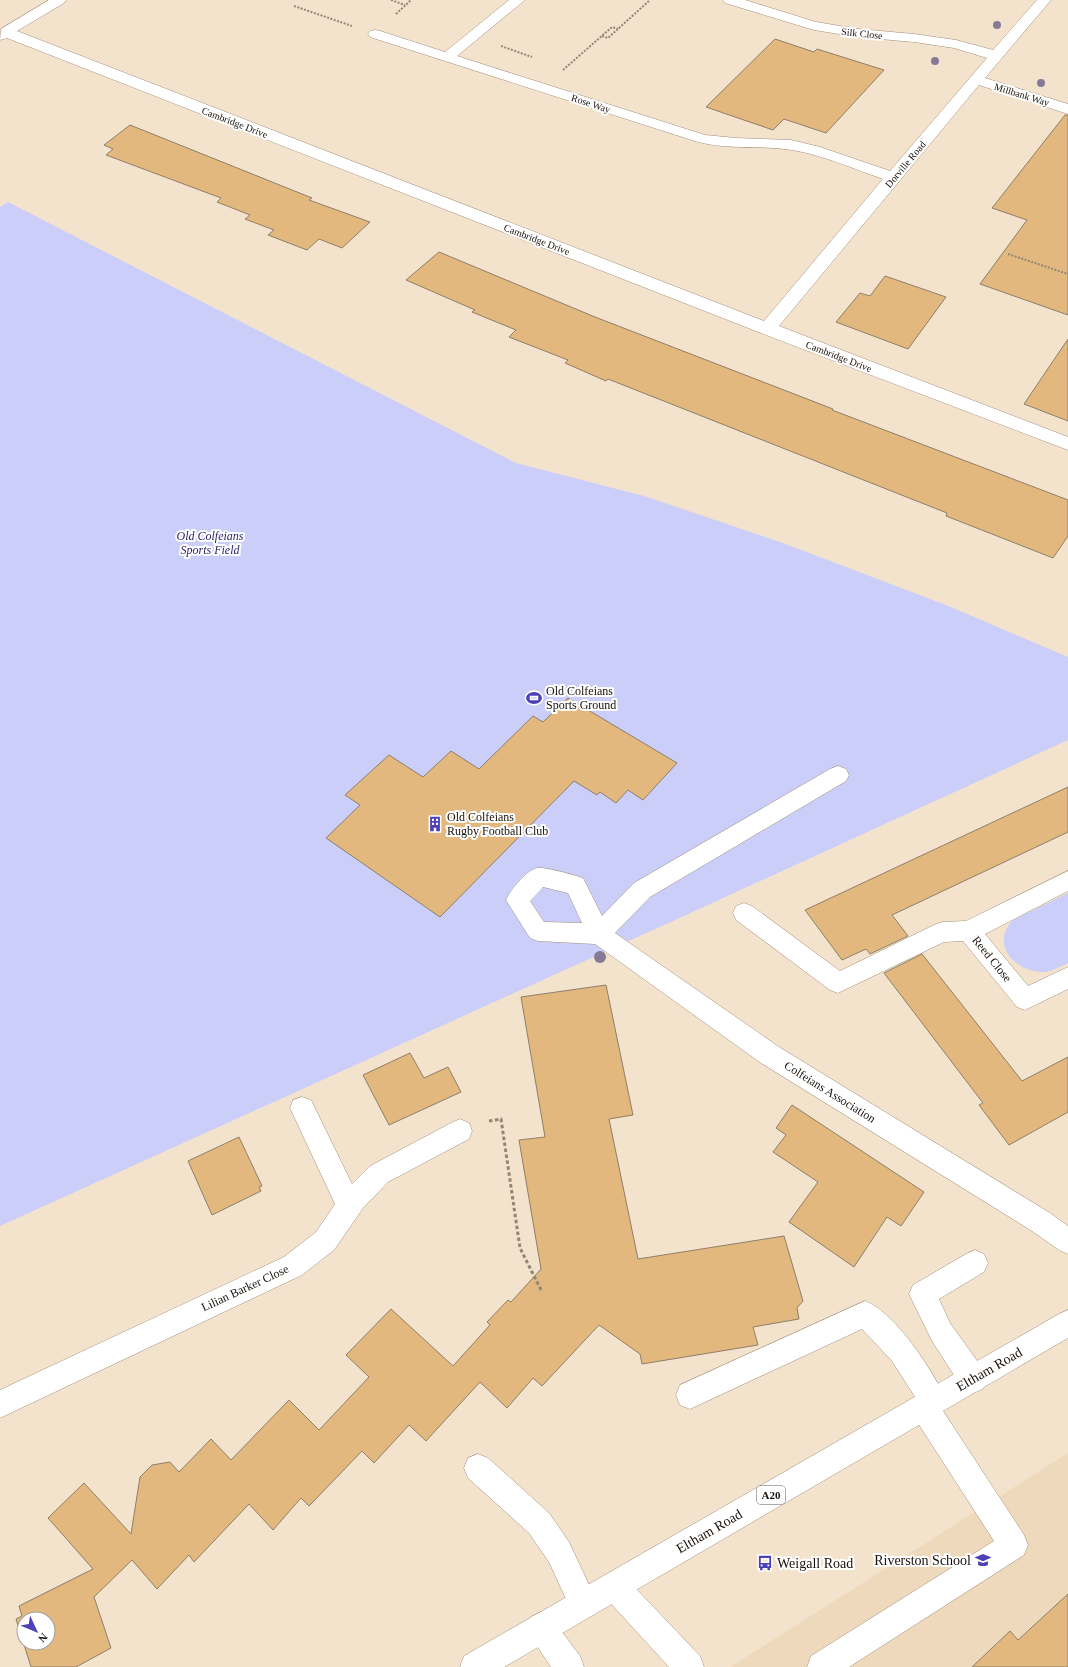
<svg xmlns="http://www.w3.org/2000/svg" width="1068" height="1667" font-family="Georgia,serif">
	<rect width="100%" height="100%" fill="#f4e3cc"/>
	<path fill="#efd9bc" d="M1068 1453V1667H730Z"/>
	<g fill="#cacef9">
		<path d="M8 202 516 463 644 496 783 543 951 607 1068 657V740L684 916 0 1226V207Z"/>
		<path d="M1068 893V963C1060 967 1051 972 1042 972 1014 971 990 944 1013 920Z"/>
	</g>
	<g fill="#e2b87e" stroke="#8e7f6a" fill-rule="evenodd">
		<path d="M775 39 814 52 817 49 884 70 826 133 784 119 773 130 706 107Z"/>
		<path d="M1065 115H1068V315L980 284 1027 220 992 208Z"/>
		<path d="M130 125 312 198 309 200 370 222 342 248 319 239 307 250 268 235 274 230 245 219 250 215 217 202 221 198 106 155 113 149 104 145Z"/>
		<path d="M439 252 595 317 833 409 832 410 1068 500V536L1053 558 946 516 947 513 608 379 606 381 565 363 568 360 509 337 516 330 472 312 475 310 406 280Z"/>
		<path d="M885 276 946 297 908 349 836 322 860 293 870 296Z"/>
		<path d="M1068 339V421L1024 404Z"/>
		<path d="M568 698 677 763 643 800 628 790 616 803 600 792 597 795 574 781 440 917 326 838 360 805 345 795 389 755 423 777 451 751 479 769 533 716 543 722Z"/>
		<path d="M1068 787V832L892 915 908 936 870 954 866 949 842 960 805 910Z"/>
		<path d="M922 954 1022 1081 1068 1057V1112L1009 1145 979 1105 983 1103 884 973Z"/>
		<path d="M606 985 633 1115 609 1119 638 1259 784 1236 803 1301 797 1308 799 1319 753 1327 758 1345 642 1364 640 1354 599 1325 542 1386 533 1378 507 1408 480 1382 426 1441 409 1425 374 1463 362 1451 309 1506 301 1498 273 1530 249 1504 194 1562 189 1555 157 1589 132 1560 94 1597 111 1648 76 1667H31L16 1619 22 1616 19 1606 93 1569 48 1518 84 1483 131 1534 140 1477 152 1465 170 1462 179 1472 211 1439 231 1460 289 1400 319 1430 369 1377 346 1355 391 1309 453 1366 490 1325 487 1322 508 1300 511 1302 541 1269 519 1140 545 1137 521 997ZM24 1619H48V1643H24Z"/>
		<path d="M410 1053 424 1078 448 1067 461 1092 389 1125 363 1075Z"/>
		<path d="M792 1105 924 1192 901 1226 887 1217 854 1267 789 1222 818 1182 773 1152 786 1135 776 1128Z"/>
		<path d="M239 1137 262 1186 259 1187 261 1191 212 1215 188 1161Z"/>
		<path d="M1068 1594V1667H972L1010 1631 1018 1640Z"/>
	</g>
	<g fill="none" stroke-linecap="round" stroke-linejoin="round">
		<defs>
			<g id="minor">
				<path d="M49 0H66L64 3 17 31 764 321 883 179C854 169 823 155 792 150 761 145 729 150 698 142L370 37 368 34 370 31 375 30 380 31 445 52 509 0H525L457 56 705 135 736 138 791 140 820 147 890 171 987 58 954 48 914 42 858 37 814 30 725 3 723 0H745L816 22 858 29 914 34 956 40 993 50 1037 0H1051L985 78 1068 104V114L979 85 779 326 1068 437V450L761 333 7 38 0 40 1 29Z"/>
				<path d="M838 766 846 769 849 775 846 781 650 897 615 933 779 1047 1050 1213 1068 1226V1254L1059 1250 1032 1231 761 1063 595 944 538 941 530 938 506 900C510 891 527 869 538 868 546 867 574 875 583 878L602 916 634 883 830 769ZM543 887 568 893 582 923 544 922 530 901Z"/>
				<path d="M1068 871V891L985 934 1028 986 1068 967V989L1025 1010 1017 1007 963 941 944 942 838 993 830 990 736 920 733 913 736 906 744 903 752 906 840 971 934 925 942 922 966 921Z"/>
				<path d="M302 1097 311 1100 352 1184 370 1166 451 1123 460 1119 469 1123 472 1131 469 1139 388 1182 363 1208 334 1250 302 1275 0 1418V1390L284 1257 316 1232 335 1204 290 1108 293 1100Z"/>
				<path d="M975 1250 984 1254 988 1263 984 1272 939 1299 950 1323 983 1369 987 1379 983 1389 973 1393 963 1389 932 1341 909 1294 913 1285 966 1254Z"/>
				<path d="M865 1301C896 1313 934 1372 947 1402L943 1411 1024 1535 1028 1545 1024 1555 849 1667H807L811 1656 994 1541 914 1417 910 1407 915 1397 892 1361 862 1329 690 1409 680 1405 676 1395 680 1385Z"/>
				<path d="M478 1454 488 1458 549 1513 569 1542 598 1604 593 1614 583 1619 573 1614 549 1562 529 1533 468 1478 464 1468 468 1458Z"/>
				<path d="M614 1571 624 1576 700 1656 704 1667H669L604 1596 599 1586 604 1576Z"/>
				<path d="M541 1612 551 1617 580 1656 584 1667H551L531 1637 526 1627 531 1617Z"/>
			</g>
			<path id="highway" d="M1068 1310V1338L504 1667H460L464 1656 1059 1314Z"/>
		</defs>
		<use href="#minor" stroke="#a0907b" stroke-width="1"/>
		<use href="#highway" stroke="#a0907b" stroke-width="1"/>
		<g stroke="#928676" stroke-width="2" stroke-dasharray="2 1.5" stroke-linecap="butt">
			<path d="M391 0 405 5"/>
			<path d="M294 6 352 26"/>
			<path d="M396 14 411 0"/>
			<path d="M602 36 608 38 650 0"/>
			<path d="M501 46 532 57"/>
			<path d="M563 70 612 27 618 29"/>
			<path d="M1008 254 1068 274"/>
		</g>
		<path stroke="#928676" stroke-width="3" stroke-dasharray="3.5 2.5" stroke-linecap="butt" d="M489 1121 501 1119 520 1248 541 1290"/>
		<use href="#minor" fill="#fff" fill-rule="evenodd"/>
		<use href="#highway" fill="#fff" fill-rule="evenodd"/>
	</g>
	<g fill="#857a97">
		<circle cx="997" cy="25" r="4"/>
		<circle cx="935" cy="61" r="4"/>
		<circle cx="1041" cy="83" r="4"/>
		<circle cx="600" cy="957" r="6"/>
	</g>
	<defs>
		<symbol id="stadium-bare" viewBox="-9 -9 18 18"><path d="M0-5a6.5 5 0 1 0 0 10a6.5 5 0 1 0 0-10ZM-3.5-1.8h7v3.6h-7Z" fill="#4c41b8" stroke="#fff" stroke-width="2.5" paint-order="stroke"/></symbol>
		<symbol id="building-bare" viewBox="-9 -9 18 18"><path d="M-4-6H4V6H1V3H-1V6H-4ZM-2.5-4.3h1.7v1.8h-1.7ZM.8-4.3h1.7v1.8H.8ZM-2.5-1h1.7V.8h-1.7ZM.8-1h1.7V.8H.8Z" fill="#4c41b8" stroke="#fff" stroke-width="2.5" paint-order="stroke"/></symbol>
		<symbol id="school-bare" viewBox="-9 -9 18 18"><path d="M0-5L7-2L0 1L-7-2ZM-4 1L0 2.5L4 1V4Q0 6-4 4Z" fill="#4c41b8" stroke="#fff" stroke-width="2.5" paint-order="stroke"/></symbol>
		<symbol id="bus-bare" viewBox="-9 -9 18 18"><path d="M-5-6H5V4H4V6H2V4H-2V6H-4V4H-5ZM-3.5-4V0h7V-4ZM-3.5 1.2v1.5H-2V1.2ZM2 1.2v1.5H3.5V1.2Z" fill="#4c41b8" stroke="#fff" stroke-width="2.5" paint-order="stroke"/></symbol>
	</defs>
	<g fill-rule="evenodd">
		<use href="#stadium-bare" x="523" y="687" width="22" height="22"/>
		<use href="#building-bare" x="424" y="813" width="22" height="22"/>
		<use href="#school-bare" x="972" y="1549" width="22" height="22"/>
		<use href="#bus-bare" x="754" y="1552" width="22" height="22"/>
	</g>
	<g text-anchor="middle" stroke-width="4" stroke-linejoin="round" paint-order="stroke">
		<g font-size="10" fill="#171109" stroke="#fff">
			<text transform="translate(862 33) rotate(6)" y="4">Silk Close</text>
			<text transform="translate(1022 94) rotate(17)" y="4">Millbank Way</text>
			<text transform="translate(591 103) rotate(18)" y="4">Rose Way</text>
			<text transform="translate(235 122) rotate(21)" y="4">Cambridge Drive</text>
			<text transform="translate(905 164) rotate(-50)" y="4">Dorville Road</text>
			<text transform="translate(537 239) rotate(21)" y="4">Cambridge Drive</text>
			<text transform="translate(839 356) rotate(21)" y="4">Cambridge Drive</text>
		</g>
		<rect fill="#fff" stroke="#5d5853" stroke-width="1" x="757" y="1486" width="28" height="18" rx="3"/>
		<g font-size="11" font-weight="bold" fill="#171109">
			<text x="771" y="1499">A20</text>
		</g>
		<g font-size="12" font-style="italic" fill="#2a246b" stroke="#fff">
			<text x="210" y="540">Old Colfeians<tspan x="210" dy="14">Sports Field</tspan></text>
		</g>
		<g font-size="12" fill="#171109" stroke="#fff" text-anchor="start">
			<text x="546" y="695">Old Colfeians<tspan x="546" dy="14">Sports Ground</tspan></text>
			<text x="447" y="821">Old Colfeians<tspan x="447" dy="14">Rugby Football Club</tspan></text>
		</g>
		<g font-size="12" fill="#171109" stroke="#fff">
			<text transform="translate(992 959) rotate(51)" y="4">Reed Close</text>
			<text transform="translate(830 1092) rotate(32)" y="4">Colfeians Association</text>
			<text transform="translate(245 1288) rotate(-25)" y="4">Lilian Barker Close</text>
		</g>
		<g font-size="14" fill="#171109" stroke="#fff">
			<text transform="translate(989 1369) rotate(-30)" y="5">Eltham Road</text>
			<text transform="translate(709 1531) rotate(-30)" y="5">Eltham Road</text>
		</g>
		<g font-size="14" fill="#171109" stroke="#fff" text-anchor="end">
			<text x="971" y="1565">Riverston School</text>
			<text x="777" y="1568" text-anchor="start">Weigall Road</text>
		</g>
	</g>
	<g transform="translate(36 1631) rotate(134)"><circle r="19" fill="#ffffff" stroke="#a2a09d"/>
	<path d="M0-3L7 15L0 10L-7 15Z" fill="#4c41b8"/>
	<text y="-6" font-size="11" font-weight="bold" text-anchor="middle" fill="#171109">N</text>
	</g>
</svg>
